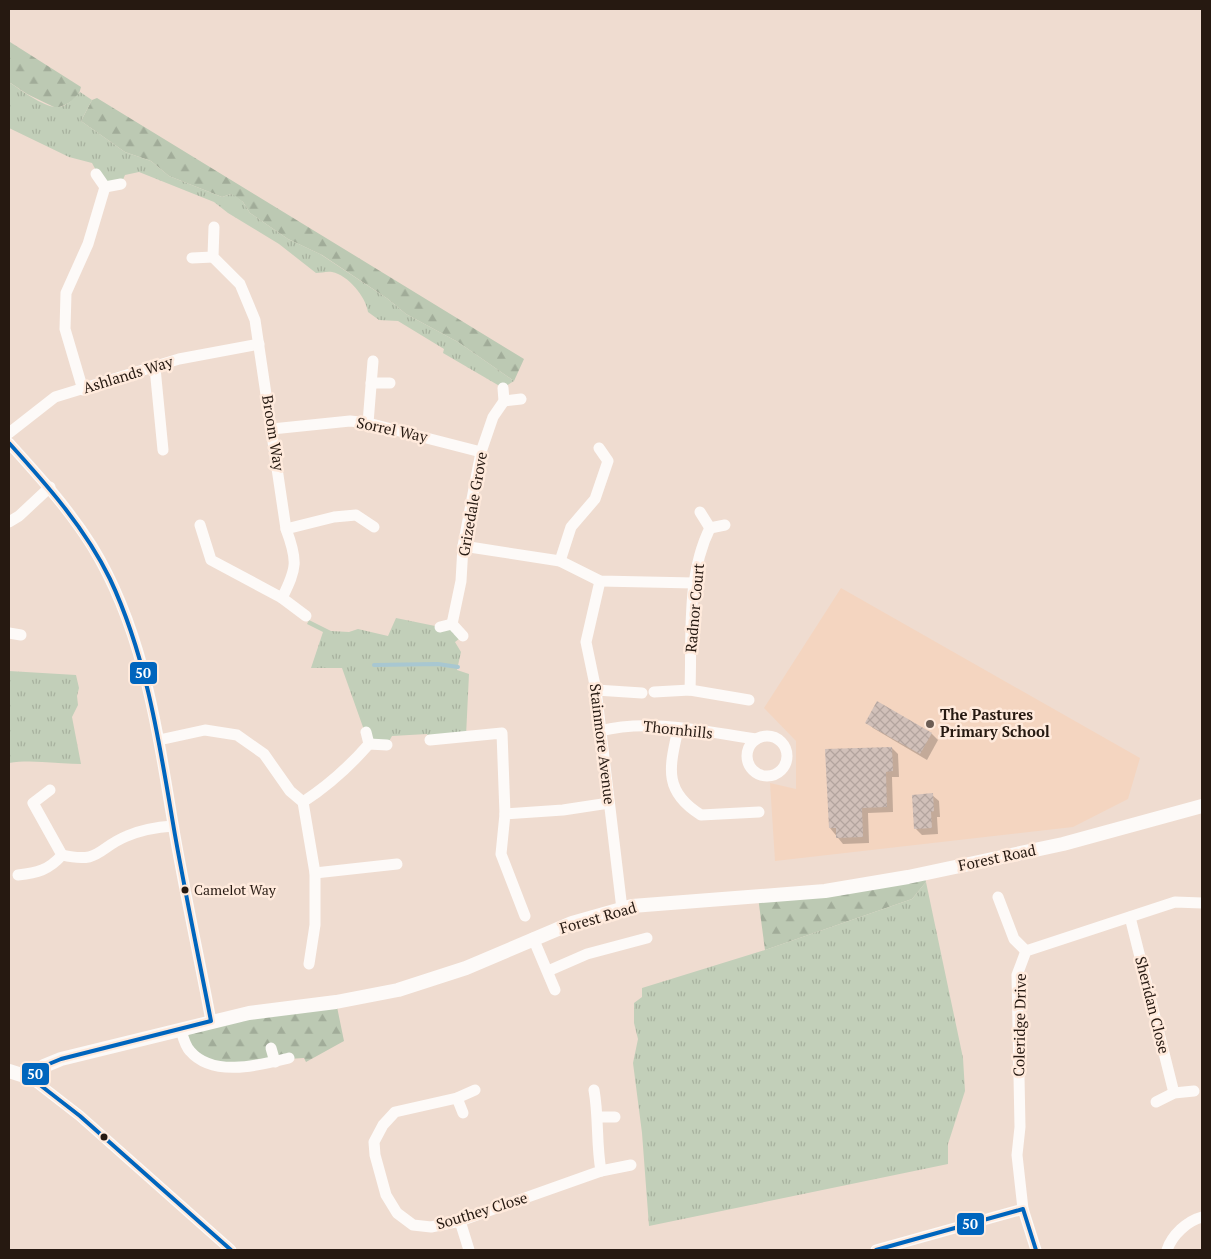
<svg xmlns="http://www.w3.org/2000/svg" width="1211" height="1259" font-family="'PT Serif',serif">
	<defs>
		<pattern id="forest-firs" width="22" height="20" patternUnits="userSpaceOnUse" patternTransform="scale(1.25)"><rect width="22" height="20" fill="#bcc9b3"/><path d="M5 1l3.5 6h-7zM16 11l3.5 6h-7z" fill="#a1ac99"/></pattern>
		<pattern id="park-tufts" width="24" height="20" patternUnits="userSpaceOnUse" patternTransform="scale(1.25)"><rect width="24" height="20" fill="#c2cfb9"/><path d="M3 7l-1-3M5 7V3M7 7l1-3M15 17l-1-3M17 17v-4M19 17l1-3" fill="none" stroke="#a7b19e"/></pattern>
		<pattern id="building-cross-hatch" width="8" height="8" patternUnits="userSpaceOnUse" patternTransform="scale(1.25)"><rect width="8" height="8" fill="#d1c0b9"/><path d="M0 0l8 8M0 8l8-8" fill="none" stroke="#b3a49e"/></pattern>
	</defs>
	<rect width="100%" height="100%" fill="#efdcd0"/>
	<path fill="#f4d5c0" d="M841 588 1140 758 1128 799 1073 827 775 861 770 783 796 789V741L764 708Z"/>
	<g fill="url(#forest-firs)">
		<path d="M10 42 81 87C79 99 67 105 56 108L27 94 9 82Z"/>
		<path d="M97 98 524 359 514 381 458 342 406 314 388 299 322 255 288 239 250 213 243 202 231 194 222 197 169 176 151 161 125 152 81 121 92 100Z"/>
		<path d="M924 874 926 882 912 899 765 950 758 897Z"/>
		<path d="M336 1002 344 1041 306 1062 304 1058 288 1059 247 1068 202 1061 181 1030Z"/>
	</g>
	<g fill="url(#park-tufts)">
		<path d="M9 82C19 89 45 108 57 107 67 107 73 99 80 92L92 100 81 121 125 152 151 161 169 176 222 197 231 194 237 197 243 202 250 213 288 239 320 254 388 299 406 314 458 342 514 381 503 388 443 353 444 349 398 321 379 320 368 312C366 297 348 275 332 272 327 271 321 273 316 273L279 244 228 213 214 202 139 172 125 175 121 184 105 187 92 163 69 157 9 128Z"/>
		<path d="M396 618 440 627 452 624 463 636 455 642 461 652 457 670 469 674 466 736 430 740 427 734 392 736 387 745 369 744 342 668H311L323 632 307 624 309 620 331 631 349 632 358 629 388 636Z"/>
		<path d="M9 671 76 675 79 688 77 696 78 705 72 717 81 764C57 764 32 759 9 763Z"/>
		<path d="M926 882 963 1058 965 1091 948 1144V1164L649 1226 642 1133 633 1063 638 1039 634 1023V1003L642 997V988L765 950 912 899Z"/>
	</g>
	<g fill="#0003">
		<path d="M878 703 932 734 938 740 927 760 873 728 866 722Z"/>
		<path d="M892 748 898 754 899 777H892L893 812 868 813 869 843 843 844 830 828Z"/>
		<path d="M932 795 939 801 940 817H937L938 834 922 835 916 829Z"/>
	</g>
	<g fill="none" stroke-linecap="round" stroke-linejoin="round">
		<path stroke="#a8c7d1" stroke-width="4" d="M374 665 438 664 458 667"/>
	</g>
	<g fill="url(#building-cross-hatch)">
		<path d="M877 701 932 733 920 754 865 723Z"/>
		<path d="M892 747 893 771 886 772 887 807 862 808 863 837 836 838V828H829L825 749Z"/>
		<path d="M933 793 934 811 931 812 932 828 914 829 912 795Z"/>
	</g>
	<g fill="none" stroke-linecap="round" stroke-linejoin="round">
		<g stroke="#fdfaf8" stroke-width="11">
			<path d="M96 174 105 187"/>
			<path d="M105 187 121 184"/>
			<path d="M192 258 213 257"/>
			<path d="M155 368 163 450"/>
			<path d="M371 383H390"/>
			<path d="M83 390 65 329 66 293 88 244 105 187"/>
			<path d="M504 401 521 399"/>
			<path d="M368 423 373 361"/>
			<path d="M272 429 350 421 368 423 481 452"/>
			<path d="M9 433 55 397 179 359 259 344"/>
			<path d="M9 443C39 476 68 508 92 546 144 631 157 729 173 824 184 890 199 956 211 1021"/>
			<path d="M700 512 710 528"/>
			<path d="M9 522 19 516 50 487"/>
			<path d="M200 525 211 560 282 598C297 568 298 561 286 529L255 320 240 284 213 257 214 227"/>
			<path d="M710 528 725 525"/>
			<path d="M286 529 334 517 356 515 374 527"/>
			<path d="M463 546 560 561 600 581 694 583"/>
			<path d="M560 561 571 527 595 499 608 461 599 448"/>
			<path d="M600 581 586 642 596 690 622 909"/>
			<path d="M282 598 306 616"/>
			<path d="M452 624 461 581 463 546 481 452 493 417 504 401 503 388"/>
			<path d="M452 624 463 636"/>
			<path d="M440 627 452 624"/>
			<path d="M9 633 21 635"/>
			<path d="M596 690 642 693"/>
			<path d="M690 690C692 638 686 576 710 528"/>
			<path d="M654 692 690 690 749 700"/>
			<path d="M678 729C670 766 662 791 701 815L759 812"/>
			<path d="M600 731C650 718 706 732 756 739"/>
			<circle cx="767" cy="756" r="20"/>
			<path d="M159 740 205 730 237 735 264 754 290 791 303 802 315 873V925L309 964"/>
			<path d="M430 740 502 733 505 814"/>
			<path d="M369 744 387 745"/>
			<path d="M50 790 33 803 62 855"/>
			<path d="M303 802C329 785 349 767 369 744L366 732"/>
			<path d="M315 873 397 864"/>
			<path d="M18 875C37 873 49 870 62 855 101 864 97 848 127 836 141 830 158 827 173 826"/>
			<path d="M998 897 1014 939 1026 951"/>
			<path d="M525 916 501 854 505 814 563 810 609 803"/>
			<path d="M1130 917 1174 1093"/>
			<path d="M533 938 555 990"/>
			<path d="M548 971 587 954 647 938"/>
			<path d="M181 1030C183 1037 185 1046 190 1051 213 1078 260 1065 289 1058"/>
			<path d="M271 1048 275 1062"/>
			<path d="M31 1078 80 1116 231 1250"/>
			<path d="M475 1090 457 1098 395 1112 383 1125 374 1142 375 1155 386 1195 397 1213 413 1225 431 1227 460 1221 601 1171C596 1143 599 1118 594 1090"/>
			<path d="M457 1098 463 1113"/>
			<path d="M1156 1102 1174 1093 1194 1091"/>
			<path d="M599 1117H615"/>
			<path d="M601 1171 631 1165"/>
			<path d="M460 1221 469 1250"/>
			<path d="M876 1250 1023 1209"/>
			<path d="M1036 1250 1023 1209 1017 1155 1020 1127 1017 975 1026 951 1175 902 1202 903"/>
			<path d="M1167 1250C1172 1235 1187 1221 1202 1217"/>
		</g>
		<path stroke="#fdfaf8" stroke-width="14" d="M9 1071 31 1078 44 1066 61 1059 249 1013 336 1002 398 990 466 968 572 923 632 906 825 891 908 877 1063 844 1202 806"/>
		<defs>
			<g id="bus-1">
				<path d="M9 443C47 485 85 528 110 579 148 660 160 748 175 835 186 897 199 959 211 1021L61 1059 44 1066 31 1078 80 1116 231 1250"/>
				<path d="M876 1250 1023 1209 1036 1250"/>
			</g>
		</defs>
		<use href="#bus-1" stroke="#ffeadc" stroke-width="8"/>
		<use href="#bus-1" stroke="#0065bd" stroke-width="4"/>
	</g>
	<circle fill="#6c5d54" stroke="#ffeadc" stroke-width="2" cx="930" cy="724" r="5"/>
	<g fill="#261911" stroke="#ffeadc" stroke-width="2">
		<circle cx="185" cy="890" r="4.5"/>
		<circle cx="104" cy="1137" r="4.5"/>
	</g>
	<g text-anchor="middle" stroke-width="5" stroke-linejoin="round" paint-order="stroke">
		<g font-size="14" fill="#261911" stroke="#ffeadc" text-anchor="start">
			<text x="194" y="895">Camelot Way</text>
		</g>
		<g font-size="15" fill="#261911" stroke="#ffeadc">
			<text transform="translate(128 375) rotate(-17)" y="5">Ashlands Way</text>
			<text transform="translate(392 430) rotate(12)" y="5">Sorrel Way</text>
			<text transform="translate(273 433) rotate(81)" y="5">Broom Way</text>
			<text transform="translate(473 504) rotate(-80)" y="5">Grizedale Grove</text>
			<text transform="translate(695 608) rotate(-85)" y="5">Radnor Court</text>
			<text transform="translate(678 730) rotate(6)" y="5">Thornhills</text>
			<text transform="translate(602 744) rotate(83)" y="5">Stainmore Avenue</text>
			<text transform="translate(997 858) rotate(-12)" y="5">Forest Road</text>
			<text transform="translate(598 918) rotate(-16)" y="5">Forest Road</text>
			<text transform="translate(1152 1005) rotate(76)" y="5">Sheridan Close</text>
			<text transform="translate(1020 1025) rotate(-89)" y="5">Coleridge Drive</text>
			<text transform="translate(482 1211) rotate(-17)" y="5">Southey Close</text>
		</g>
		<g font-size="15" font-weight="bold" fill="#261911" stroke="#ffeadc" text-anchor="start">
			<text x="940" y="720">The Pastures<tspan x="940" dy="17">Primary School</tspan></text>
		</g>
	</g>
	<g stroke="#ffeadc" stroke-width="2">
		<rect x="129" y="661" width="29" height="24" rx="5" fill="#0065bd"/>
		<rect x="21" y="1062" width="29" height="24" rx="5" fill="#0065bd"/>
		<rect x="956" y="1212" width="29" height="24" rx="5" fill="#0065bd"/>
	</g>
	<g font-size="14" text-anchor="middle" font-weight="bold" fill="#fff">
		<text x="143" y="678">50</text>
		<text x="35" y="1079">50</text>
		<text x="970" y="1229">50</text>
	</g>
	<rect width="1211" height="1259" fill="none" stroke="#261911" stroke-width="20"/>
</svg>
